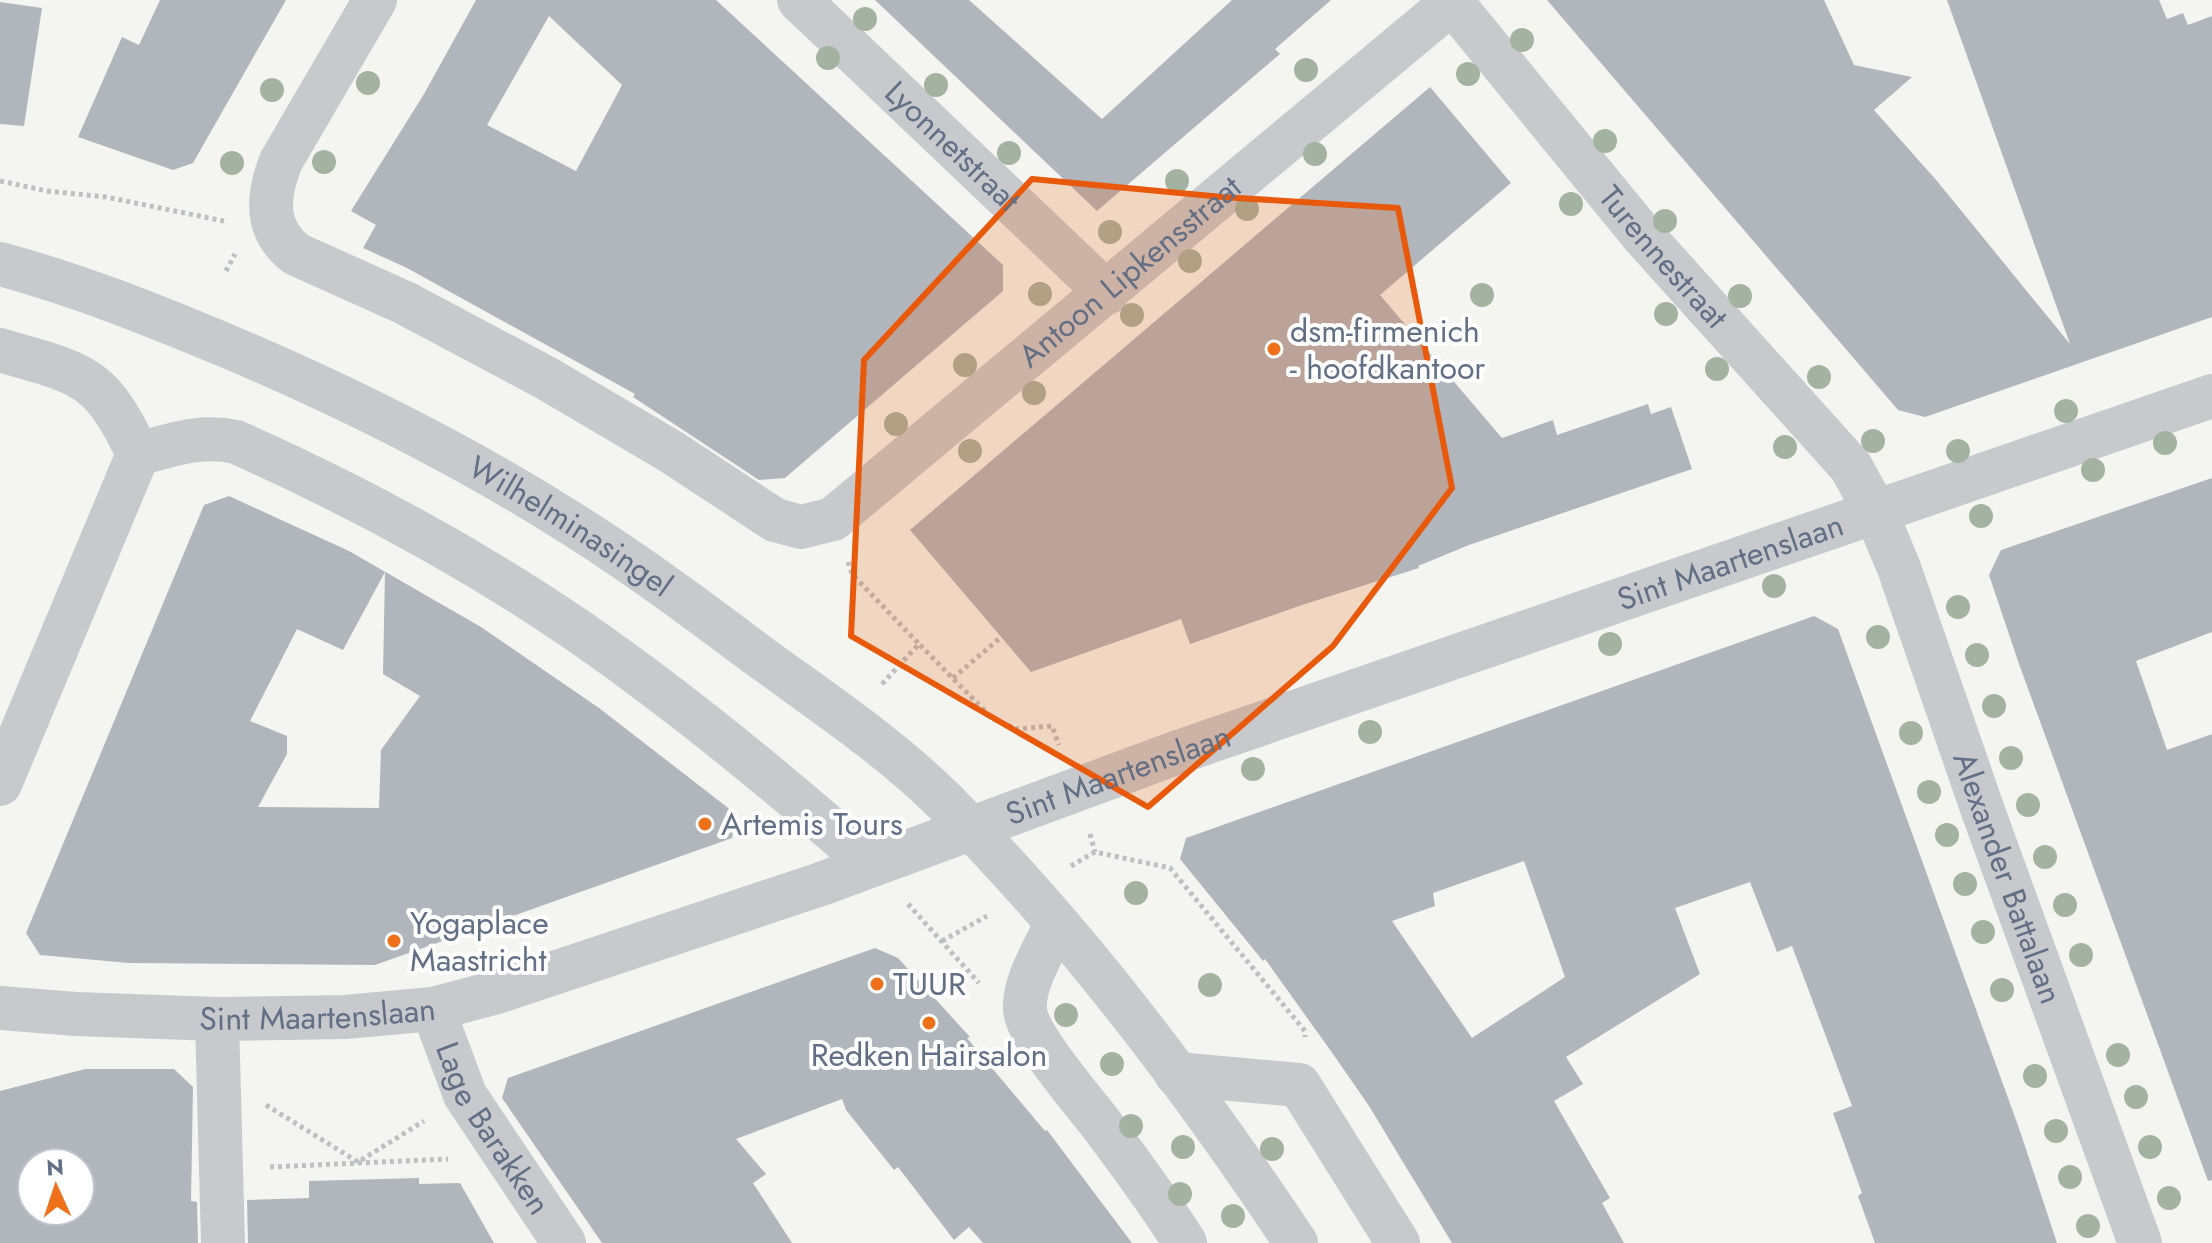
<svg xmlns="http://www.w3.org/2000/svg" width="2212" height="1243" font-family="Jost,sans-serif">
	<rect width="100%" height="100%" fill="#f4f5f1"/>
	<g fill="#b1b6bd" fill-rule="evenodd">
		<path d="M160 0H286L193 163 173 170 78 137 122 37 139 45Z"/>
		<path d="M476 0H716L1003 265V291L785 478 759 480 633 397 635 394 407 268 363 248 376 225 351 211 424 94ZM549 16 622 85 576 171 487 125Z"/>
		<path d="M875 0H969L1102 119 1232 0H1331L1275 49 1280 54 1097 211Z"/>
		<path d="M1547 0H1824L1854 65 1912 77 1874 110 1937 181 2070 344 1947 0H2159L2167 19 2183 13 2188 25 2212 16V317L1925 417 1898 410Z"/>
		<path d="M0 2 42 8 24 126 0 124Z"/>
		<path d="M1430 87 1511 183 1380 295 1502 438 1553 420 1557 435 1648 404 1651 414 1671 407 1692 469 1469 545 1418 566 1419 568 1302 605 1190 644 1181 619 1031 672 910 530Z"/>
		<path d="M2212 478V632L2136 661 2167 750 2212 734V1180L2208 1181 2019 664 1989 575 2001 550Z"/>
		<path d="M229 496 349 551 481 627 599 708 736 814 732 838 375 965 129 963 40 955 26 933 204 505ZM385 572 383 674 420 696 381 750 379 808 258 807 287 754V736L250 721 297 629 343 650Z"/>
		<path d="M1814 616 1838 629 2020 1131 2057 1243H1875L1858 1196 1862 1193 1833 1113 1852 1106 1792 946 1777 952 1750 882 1675 908 1700 974 1566 1057 1583 1084 1554 1101 1610 1198 1602 1203 1624 1243H1452L1369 1106 1333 1054 1265 959 1263 961 1180 859 1186 838ZM1524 861 1565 977 1472 1038 1392 921 1435 906 1433 893Z"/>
		<path d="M875 948 898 958 970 1037 967 1038 992 1068 1045 1131 1047 1130 1132 1243H983L969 1227 954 1240 898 1167 894 1170 846 1110 842 1099 736 1139 766 1174 753 1183 792 1243H602L502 1098 508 1078Z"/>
		<path d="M85 1069H174L193 1087 191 1201 197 1202 198 1243H0V1091ZM32 1163H80V1211H32Z"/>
		<path d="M419 1178V1184L460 1183 494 1243H248L247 1200 309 1198V1181Z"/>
	</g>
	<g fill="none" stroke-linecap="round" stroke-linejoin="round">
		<g stroke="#bebfc2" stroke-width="5" stroke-dasharray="4 4" stroke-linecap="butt">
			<path d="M0 181 47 191 106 197 224 221"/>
			<path d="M226 271 235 254"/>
			<path d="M848 562 852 574 919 644"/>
			<path d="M953 678 1000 638"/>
			<path d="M882 684 919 644 993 719 1017 729 1052 726 1059 745"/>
			<path d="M1090 834 1095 852"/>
			<path d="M1071 866 1095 852 1170 868 1305 1031V1037"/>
			<path d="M908 904 979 983"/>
			<path d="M942 941 987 916"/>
			<path d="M266 1105 358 1162 424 1121"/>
			<path d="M270 1167 448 1159"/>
		</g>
		<g stroke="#c7c9cd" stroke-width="44">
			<path id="s1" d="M375 0 281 161C267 196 264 229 296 254L405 303 546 378 670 451 775 520 801 527 833 519 1455 0"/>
			<path id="s2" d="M799 0 1107 293"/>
			<path id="s3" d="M1450 0 1644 237 1851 467 1876 513 1899 568 1983 811 2140 1243"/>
			<path id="s4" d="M0 264C78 285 153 315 227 346 364 404 501 474 624 558 670 589 715 623 759 656 822 702 887 745 943 800 1075 931 1193 1088 1296 1243"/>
			<path d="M0 350C82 374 100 373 138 454"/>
			<path d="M138 454C172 445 201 434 236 442 355 495 470 557 577 630 681 702 778 782 872 865"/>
			<path d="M0 784 138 454"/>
			<path d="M1056 924C1045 949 1023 982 1025 1010 1028 1040 1088 1105 1107 1132 1134 1168 1161 1205 1185 1243"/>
			<path id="s5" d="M0 1008 76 1014 217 1019 345 1017 433 1009 497 992 821 884 1173 754 2212 396"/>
			<path id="s6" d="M433 1009 465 1095 564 1243"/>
			<path d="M217 1019 223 1243"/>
			<path d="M1176 1074 1299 1085 1398 1243"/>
		</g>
	</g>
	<g fill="#a4b2a2">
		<circle cx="865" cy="19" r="12"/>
		<circle cx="1522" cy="40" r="12"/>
		<circle cx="828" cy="58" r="12"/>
		<circle cx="1306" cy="70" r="12"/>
		<circle cx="1468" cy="74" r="12"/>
		<circle cx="368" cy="83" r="12"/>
		<circle cx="936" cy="85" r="12"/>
		<circle cx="272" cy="90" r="12"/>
		<circle cx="1605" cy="141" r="12"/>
		<circle cx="1009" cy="153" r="12"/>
		<circle cx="1315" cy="154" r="12"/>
		<circle cx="324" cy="162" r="12"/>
		<circle cx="232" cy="163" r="12"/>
		<circle cx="1177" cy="181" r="12"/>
		<circle cx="1571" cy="204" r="12"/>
		<circle cx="1247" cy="209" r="12"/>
		<circle cx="1665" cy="221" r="12"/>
		<circle cx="1110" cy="232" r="12"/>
		<circle cx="1190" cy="261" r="12"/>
		<circle cx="1040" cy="294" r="12"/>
		<circle cx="1482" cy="295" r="12"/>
		<circle cx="1740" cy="296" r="12"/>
		<circle cx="1666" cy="314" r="12"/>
		<circle cx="1132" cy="315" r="12"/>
		<circle cx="965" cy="365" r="12"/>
		<circle cx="1717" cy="369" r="12"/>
		<circle cx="1819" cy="377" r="12"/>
		<circle cx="1034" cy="393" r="12"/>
		<circle cx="2066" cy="411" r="12"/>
		<circle cx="896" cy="424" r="12"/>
		<circle cx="1873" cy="441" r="12"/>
		<circle cx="2165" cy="443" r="12"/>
		<circle cx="1785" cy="447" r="12"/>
		<circle cx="970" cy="451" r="12"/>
		<circle cx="1958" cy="451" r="12"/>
		<circle cx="2093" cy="470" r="12"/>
		<circle cx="1981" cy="516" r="12"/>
		<circle cx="1774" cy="586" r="12"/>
		<circle cx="1958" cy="607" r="12"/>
		<circle cx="1878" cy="637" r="12"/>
		<circle cx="1610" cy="644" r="12"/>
		<circle cx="1977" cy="655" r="12"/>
		<circle cx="1994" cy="706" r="12"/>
		<circle cx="1370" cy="732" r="12"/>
		<circle cx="1911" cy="733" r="12"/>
		<circle cx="2011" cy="758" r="12"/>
		<circle cx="1253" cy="769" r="12"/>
		<circle cx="1929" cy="792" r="12"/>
		<circle cx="2028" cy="805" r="12"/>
		<circle cx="1947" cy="835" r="12"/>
		<circle cx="2045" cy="857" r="12"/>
		<circle cx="1965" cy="884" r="12"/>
		<circle cx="1136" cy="893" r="12"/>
		<circle cx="2065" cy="905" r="12"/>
		<circle cx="1983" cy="932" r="12"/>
		<circle cx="2081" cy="955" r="12"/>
		<circle cx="1210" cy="985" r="12"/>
		<circle cx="2002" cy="990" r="12"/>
		<circle cx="1066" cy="1015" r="12"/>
		<circle cx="2118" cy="1055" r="12"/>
		<circle cx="1112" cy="1064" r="12"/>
		<circle cx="2035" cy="1076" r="12"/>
		<circle cx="2136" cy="1097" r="12"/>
		<circle cx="1131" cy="1126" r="12"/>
		<circle cx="2056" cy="1131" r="12"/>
		<circle cx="1183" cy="1147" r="12"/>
		<circle cx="2150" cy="1147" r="12"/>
		<circle cx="1272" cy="1149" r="12"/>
		<circle cx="2070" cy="1177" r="12"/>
		<circle cx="1180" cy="1194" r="12"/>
		<circle cx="2169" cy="1198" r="12"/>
		<circle cx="1233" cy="1216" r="12"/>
		<circle cx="2088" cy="1226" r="12"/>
	</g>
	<path fill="#e8590c" fill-opacity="0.2" stroke="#e8590c" stroke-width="6" stroke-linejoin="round" d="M1032 179 1222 197 1398 208 1452 488 1333 646 1148 807 851 636 864 360Z"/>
	<g fill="#ee7018" stroke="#fff" stroke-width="3">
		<circle cx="1274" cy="349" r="8"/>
		<circle cx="705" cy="824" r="8"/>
		<circle cx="394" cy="941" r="8"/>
		<circle cx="877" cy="984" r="8"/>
		<circle cx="929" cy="1023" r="8"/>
	</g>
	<g text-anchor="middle" stroke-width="8" stroke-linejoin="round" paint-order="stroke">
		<g font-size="32" fill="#626f84" stroke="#fff">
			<text dy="11" stroke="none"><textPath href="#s2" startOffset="212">Lyonnetstraat</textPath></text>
			<text dy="11" stroke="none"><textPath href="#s3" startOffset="334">Turennestraat</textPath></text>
			<text dy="11" stroke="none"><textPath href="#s1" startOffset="1284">Antoon Lipkensstraat</textPath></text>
			<text dy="11" stroke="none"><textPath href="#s4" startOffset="630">Wilhelminasingel</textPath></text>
			<text dy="11" stroke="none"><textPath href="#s5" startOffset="1806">Sint Maartenslaan</textPath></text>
			<text dy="11" stroke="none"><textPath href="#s5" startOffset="1158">Sint Maartenslaan</textPath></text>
			<text dy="11" stroke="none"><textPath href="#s3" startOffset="1056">Alexander Battalaan</textPath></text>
			<text dy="11" stroke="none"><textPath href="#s5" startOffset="318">Sint Maartenslaan</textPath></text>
			<text dy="11" stroke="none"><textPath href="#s6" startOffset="134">Lage Barakken</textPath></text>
		</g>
		<g font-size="32" fill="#626f84" stroke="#fff" text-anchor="start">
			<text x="1290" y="342">dsm-firmenich<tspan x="1290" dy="37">- hoofdkantoor</tspan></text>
			<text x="721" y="835">Artemis Tours</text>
			<text x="410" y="934">Yogaplace<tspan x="410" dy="37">Maastricht</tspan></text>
			<text x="893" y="995">TUUR</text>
			<text x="929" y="1066" text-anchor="middle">Redken Hairsalon</text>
		</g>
	</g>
	<g transform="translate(56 1187) rotate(357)"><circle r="38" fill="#ffffff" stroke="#c0c5ce" stroke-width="2"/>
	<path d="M0-6L14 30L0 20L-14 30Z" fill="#ee7018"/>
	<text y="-12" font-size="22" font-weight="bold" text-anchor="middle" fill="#626f84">N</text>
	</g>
</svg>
